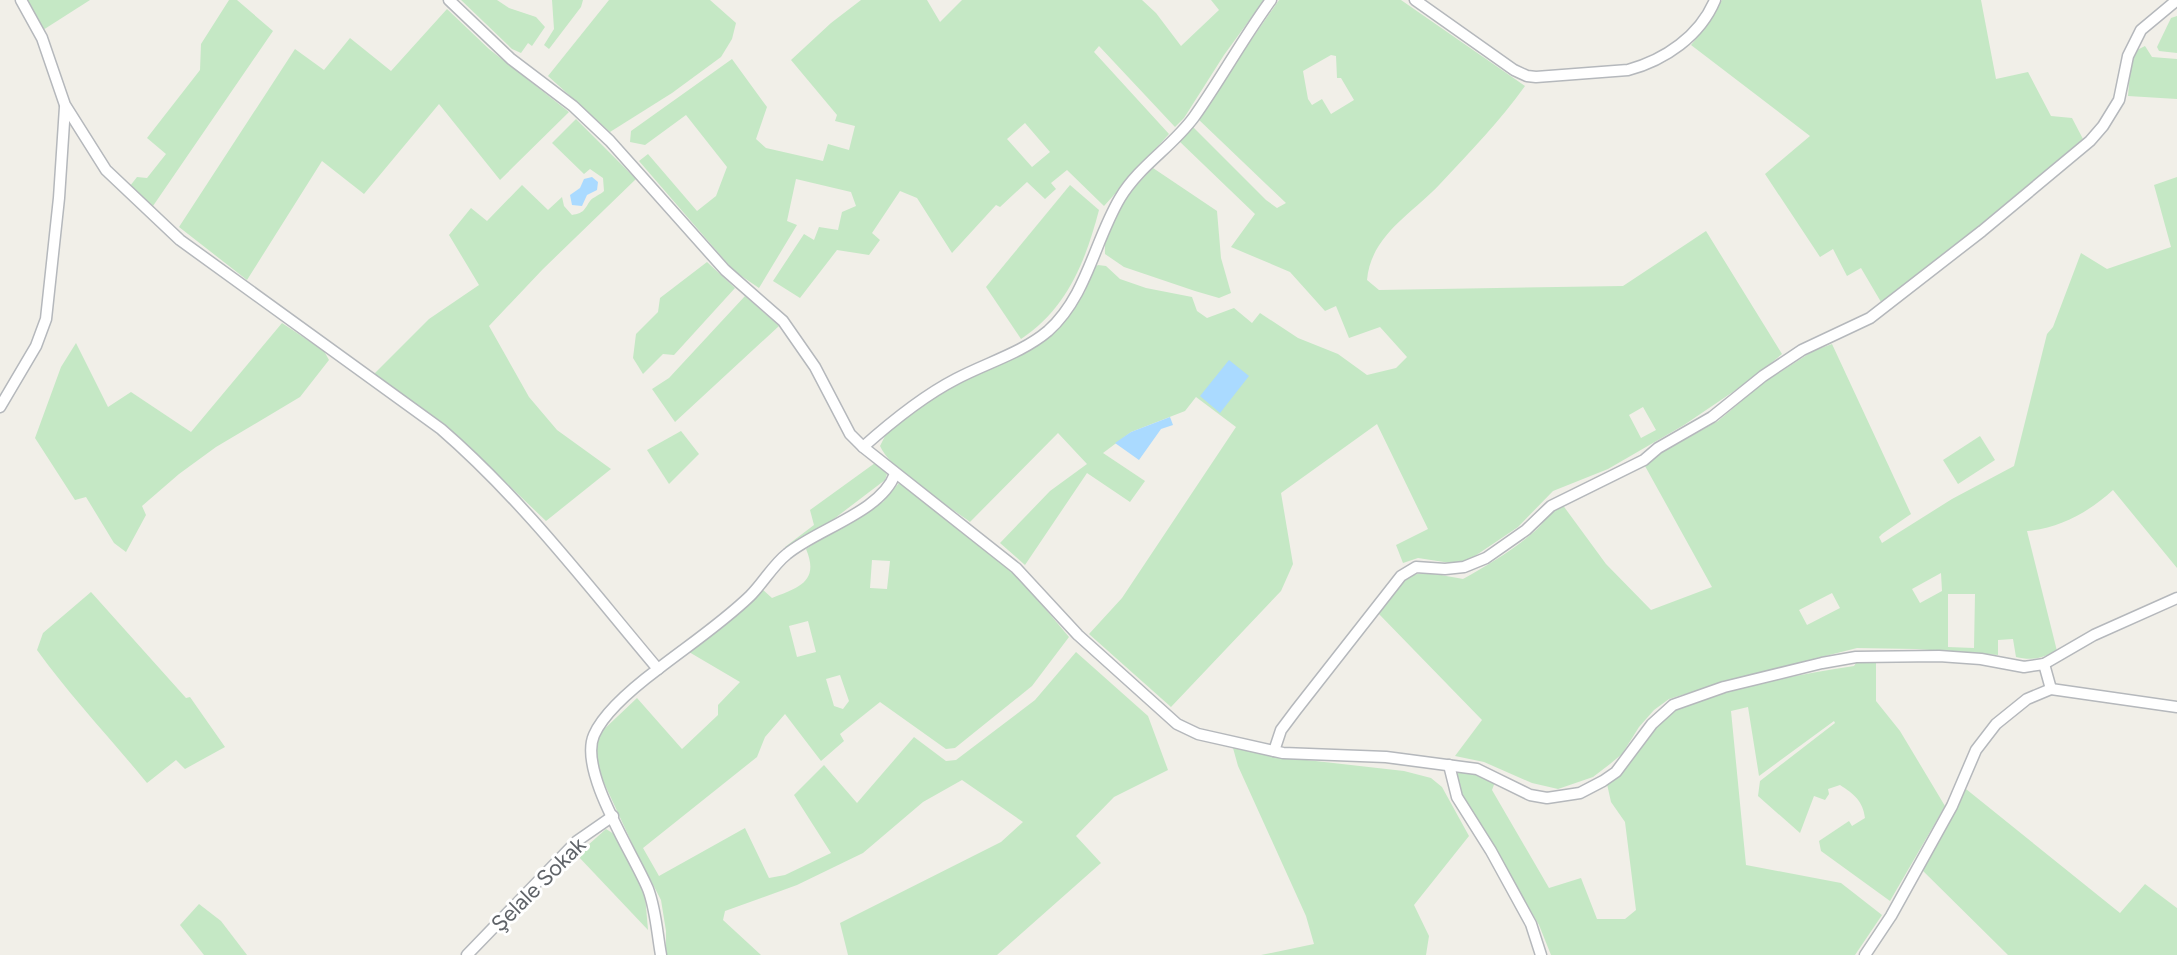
<svg xmlns="http://www.w3.org/2000/svg" width="2177" height="955" font-family="Figtree,sans-serif">
	<rect width="100%" height="100%" fill="#f1efe8"/>
	<g fill="#c5e8c5" fill-rule="evenodd">
		<path d="M27 0H90L43 30Z"/>
		<path d="M229 0H237L273 31 153 206 130 186 137 177 147 178 166 154 147 138 200 70 201 44Z"/>
		<path d="M461 0H497L509 8 536 17 545 27 532 46 528 43 521 53 512 49Z"/>
		<path d="M552 0H583L581 7 549 49 544 45 554 29Z"/>
		<path d="M609 0H710L736 23 732 39 721 57 672 93 610 132 548 76Z"/>
		<path d="M861 0H927L940 22 962 0H1142L1156 13 1181 46 1219 10 1211 0H1264L1224 55 1184 118 1175 127 1099 46 1094 52 1169 134 1104 206 1067 170 1051 183 1056 189 1045 199 1027 182 1000 207 996 205 952 253 917 198 900 191 872 233 880 240 869 255 837 250 800 298 773 281 804 234 814 240 819 227 838 230 842 212 856 206 851 192 796 179 787 221 797 225 759 288 734 271 639 161 648 154 697 211 716 196 727 167 686 115 645 145 630 142 631 131 732 59 767 107 756 139 766 148 823 161 828 144 849 150 855 126 835 121 837 115 791 60 831 23ZM1025 123 1050 152 1032 167 1007 139Z"/>
		<path d="M1279 0H1401L1525 86C1500 121 1469 153 1440 184 1412 214 1371 235 1367 280L1379 290 1623 286 1706 231 1782 354 1749 381 1684 425 1608 469 1553 491 1518 527 1472 558 1457 564 1418 558 1403 563 1396 545 1428 529 1377 424 1281 493 1293 564 1281 591 1171 707 1089 634 1122 598 1236 427 1196 397 1185 411 1131 432 1103 453 1145 481 1130 502 1087 473 1025 565 1000 543 1050 491 1087 464 1058 433 970 522C946 504 891 471 880 446L886 434 896 424 954 385 1063 319 1085 292 1091 270 1098 265 1106 266 1120 279 1146 288 1192 297 1197 311 1207 318 1234 308 1252 323 1260 313 1298 338 1338 354 1367 375 1396 368 1407 357 1380 327 1349 338 1336 306 1325 311 1290 272 1231 247 1255 214 1178 140 1189 128 1193 127 1266 200 1277 208 1286 203 1197 118ZM1331 55 1336 56 1337 78H1341L1354 100 1331 114 1322 99 1312 105 1308 99 1303 71ZM1643 407 1656 430 1641 438 1629 415Z"/>
		<path d="M1722 0H1981L1996 79 2028 72 2051 116 2072 118 2083 139 1979 226 1881 302 1861 268 1847 276 1833 249 1820 257 1765 174 1810 136 1691 45 1707 25Z"/>
		<path d="M447 9 489 49 569 112 500 180 439 104 364 194 322 161 247 280 179 227 295 49 324 70 350 38 391 71Z"/>
		<path d="M2177 16V53L2159 51 2157 47 2171 18Z"/>
		<path d="M2145 46 2152 57 2177 59V99L2128 96 2131 60 2135 51Z"/>
		<path d="M576 119 636 179 543 269 489 326 529 397 557 430 611 469 546 521 446 425 373 375 429 319 479 285 449 235 471 208 487 221 522 185 548 210 562 197 564 206 572 215C584 213 584 210 590 201 593 197 600 195 604 191L603 178 590 169 584 174 552 143Z"/>
		<path d="M1153 168 1217 211 1221 258 1231 293 1219 298 1195 291 1124 267 1105 254C1103 219 1131 191 1153 168Z"/>
		<path d="M2177 177V568L2113 490C2089 512 2060 528 2027 531L2057 651C2042 658 2032 661 2016 657L2013 639 1998 640V655L1916 649 1857 648 1727 681 1669 699 1654 710 1639 727 1622 754 1610 764 1593 777 1558 789 1532 783 1484 762 1455 756 1482 720 1378 613C1414 569 1406 568 1463 579 1488 565 1513 550 1535 531 1545 522 1550 511 1562 504L1606 564 1651 610 1712 587 1645 466 1654 457 1718 421 1763 383 1813 351 1832 344 1911 514 1882 534 1879 537 1882 543 1952 499 2014 466 2047 334 2053 327 2081 253 2107 269 2171 247 2154 185ZM1941 573 1942 591 1920 603 1912 589ZM1832 593 1840 608 1807 625 1799 610ZM1948 594H1975L1974 648 1948 647Z"/>
		<path d="M1070 185 1099 210C1085 263 1067 308 1021 339L986 287Z"/>
		<path d="M707 262 735 288 674 355 663 354 643 374 633 358 636 334 658 312 660 298Z"/>
		<path d="M745 296 779 326 675 422 652 389 669 378Z"/>
		<path d="M282 323 324 351 329 360 300 397 216 447 179 474 142 506 146 515 126 552 114 543 86 497 75 500 35 438 61 367 76 343 108 407 131 392 191 432Z"/>
		<path d="M681 431 699 454 669 484 647 450Z"/>
		<path d="M1980 436 1995 460 1958 484 1943 460Z"/>
		<path d="M875 463 887 474 885 480 818 531 786 549 785 547 814 525 810 510Z"/>
		<path d="M899 483 1012 569 1069 637 1032 686 955 748 946 749 880 702 840 734 844 741 821 761 785 714 765 737 757 757 643 848 659 876 745 828 769 878 785 875 831 853 794 795 824 765 857 803 914 737 946 761 956 760 1035 700 1076 652 1148 716 1168 770 1114 797 1076 836 1101 863 997 955H848L840 923 1001 842 1023 822 962 780 923 802 863 853 797 885 725 911 723 920 761 955H666V931L661 900 636 852 594 761 599 734 637 698 682 749 718 715V705L740 682 689 652 762 589 772 598C798 588 820 582 806 549L869 508 883 502ZM872 560 890 561 887 589 870 588ZM808 621 816 652 797 657 789 626ZM840 675 849 701 843 709 834 706 826 679Z"/>
		<path d="M91 592 186 698 190 697 225 747 185 769 176 760 147 783C111 739 71 697 37 650L43 633Z"/>
		<path d="M1856 663H1876V701L1900 731 1945 806 1890 901 1821 851 1819 841 1849 821 1852 826 1865 818C1863 801 1854 794 1840 785L1828 789 1829 794 1825 800 1814 796 1800 833 1758 796 1760 781 1835 723 1834 721 1759 776 1748 707 1731 711 1746 865 1841 883 1882 915 1855 955H1551L1539 925 1461 793 1457 771 1475 773 1495 782 1492 790 1549 888 1581 878 1597 919H1625L1636 910 1625 822 1611 802 1607 784C1635 765 1645 729 1673 710 1684 703 1701 700 1714 696 1760 682 1806 673 1854 666Z"/>
		<path d="M1233 748 1280 757 1404 771 1431 778 1442 787 1469 836 1414 905 1429 936 1426 955H1261L1314 944 1306 916 1238 766Z"/>
		<path d="M1966 789 2120 913 2145 884 2177 908V955H2008L1920 868Z"/>
		<path d="M606 829 614 834 645 895 648 930 577 855Z"/>
		<path d="M199 904 221 921 247 955H204L180 925Z"/>
	</g>
	<g fill="#aadaff">
		<path d="M592 177 598 182 597 190 587 195 582 206 572 205 570 195 580 188 584 179Z"/>
		<path d="M1229 360 1249 376 1220 413 1200 396Z"/>
		<path d="M1170 417 1173 425 1161 429 1139 460 1115 443 1131 432Z"/>
	</g>
	<g fill="none" stroke-linecap="round" stroke-linejoin="round">
		<defs>
			<g id="minor">
				<path d="M21 0 42 38 65 105 106 170 180 240 441 429C523 500 588 586 658 669 638 684 604 712 594 735 578 771 633 853 648 889 656 910 657 933 661 955"/>
				<path d="M449 0 511 59 573 106 610 141 725 270 783 321 815 367 850 434 863 447 1016 568 1078 635 1177 724 1198 734 1283 753 1386 757 1477 769 1530 795 1547 798 1580 793 1603 781 1616 772 1652 724 1673 705 1724 687 1822 663 1856 657 1939 656 1981 659 2024 667 2044 664 2094 635 2177 598"/>
				<path d="M1415 0 1514 70 1527 76 1536 77 1628 70C1665 60 1700 36 1715 0"/>
				<path d="M0 407 36 346 46 319 59 198 65 107"/>
				<path d="M863 447C891 422 923 396 956 379 986 363 1022 353 1048 331 1087 296 1094 242 1120 198 1139 166 1172 147 1194 117 1221 79 1243 38 1271 0"/>
				<path d="M2044 664 2051 689"/>
				<path d="M658 669C689 645 722 623 750 596 763 583 773 565 787 554 817 529 881 512 895 474"/>
				<path d="M1274 751 1281 730 1296 710 1401 576 1416 567 1445 569 1464 567 1486 558 1526 530 1551 506 1644 460 1658 448 1712 417 1763 376 1802 350 1870 318 1982 231 2090 141 2103 126 2119 100 2128 56 2141 30 2177 0"/>
				<path d="M1449 765 1457 797 1491 851 1531 924 1541 955"/>
				<path d="M467 955 577 841 613 816"/>
				<path d="M1865 955 1891 916 1952 806 1976 750 1996 724 2027 699 2051 689 2177 707"/>
			</g>
		</defs>
		<use href="#minor" stroke="#b5b8bc" stroke-width="13"/>
		<use href="#minor" stroke="#fff" stroke-width="10"/>
	</g>
	<g text-anchor="middle" stroke-width="6" stroke-linejoin="round" paint-order="stroke">
		<g font-size="22" fill="#5f6368" stroke="#fff">
			<text transform="translate(538 884) rotate(-45)" y="8">Şelale Sokak</text>
		</g>
	</g>
</svg>
